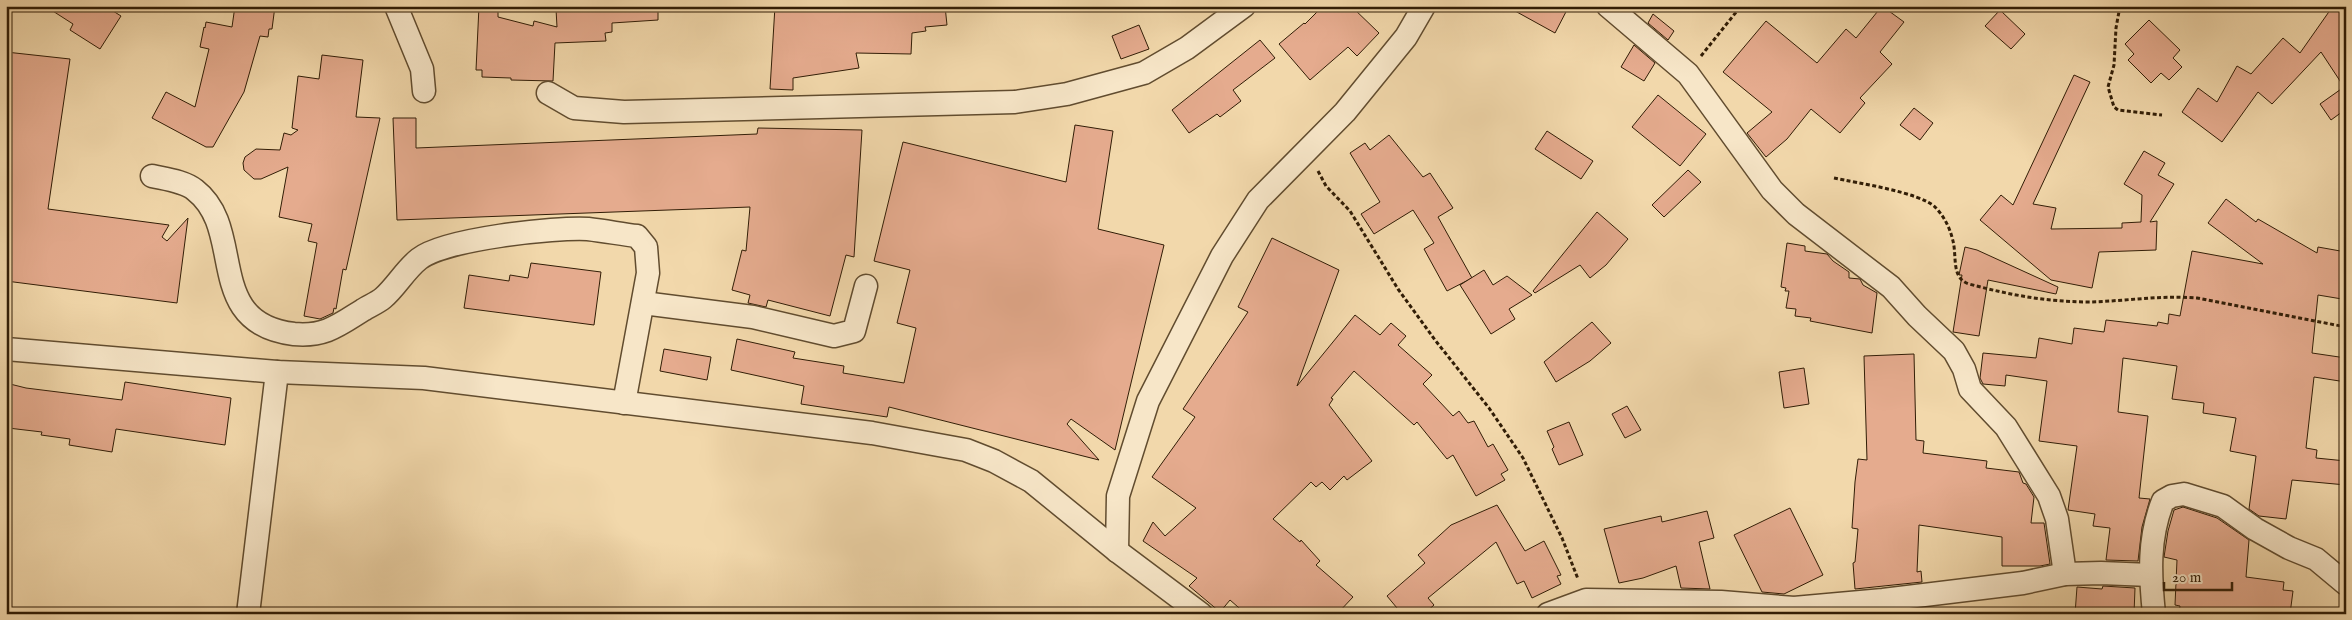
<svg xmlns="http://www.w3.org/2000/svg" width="2352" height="620" font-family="'IM FELL English',serif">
	<rect width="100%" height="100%" fill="#f2d8ab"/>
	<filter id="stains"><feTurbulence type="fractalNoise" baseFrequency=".004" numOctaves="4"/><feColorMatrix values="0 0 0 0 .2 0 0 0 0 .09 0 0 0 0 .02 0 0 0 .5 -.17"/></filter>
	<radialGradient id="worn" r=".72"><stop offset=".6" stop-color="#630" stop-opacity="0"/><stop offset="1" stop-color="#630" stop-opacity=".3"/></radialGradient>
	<g fill="#e5ab8e" stroke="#311d06">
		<path d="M45 6H105L121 16 100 49 70 30 73 24Z"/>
		<path d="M235 6H275L272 29H269L268 37 260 36 244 92 213 147H206L152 118 166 92 195 107 209 49 200 47 204 27 205 28 206 22 232 27Z"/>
		<path d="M479 6H498V17L533 26 534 21 557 27 556 9 658 6V20L612 23V32L605 33 606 41 555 43 553 81 511 80V78L482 77V70H476Z"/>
		<path d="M775 6H945L947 25 925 27 926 31 912 33 911 54 856 53 859 68 793 78V90L770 89Z"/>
		<path d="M1323 6H1351L1379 33 1357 56 1348 47 1310 80 1279 44 1304 23 1305 24Z"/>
		<path d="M1506 6H1569L1555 33Z"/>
		<path d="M1882 6 1904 22 1880 52 1892 64 1860 98 1865 103 1840 133 1811 109 1787 139 1766 157 1747 133 1772 112 1723 72 1766 21 1817 63 1846 29 1856 38Z"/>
		<path d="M2333 6H2346V109L2331 120 2320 104 2344 87 2321 52 2272 104 2258 92 2222 142 2182 112 2198 88 2217 102 2237 66 2251 74 2283 38 2300 53Z"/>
		<path d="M2000 10 2025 34 2011 49 1985 26Z"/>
		<path d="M1653 14 1674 31 1668 40 1648 23Z"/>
		<path d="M2149 20 2180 50 2173 58 2182 67 2169 80 2161 73 2151 83 2128 60 2134 54 2125 44Z"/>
		<path d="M1139 25 1149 49 1121 59 1112 36Z"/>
		<path d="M1260 40 1275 58 1233 90 1241 101 1220 117 1217 114 1189 133 1172 110Z"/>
		<path d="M1634 45 1655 63 1644 81 1621 67Z"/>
		<path d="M6 52 70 59 48 209 169 225 162 237 167 241 188 218 177 303 6 281Z"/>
		<path d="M322 55 363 60 356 117 380 118 346 270 343 269 336 309 334 308 333 313 320 319 304 316 317 243 308 241 312 224 279 217 288 167 261 179H254L244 170 243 163 245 157 256 149 280 150 284 133 291 135 298 130 292 128 298 76 319 79Z"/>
		<path d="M2074 75 2090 82 2033 204 2056 208 2051 229 2122 228V223L2141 222 2142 195 2124 184 2144 151 2165 163 2158 175 2174 184 2150 222 2157 221 2156 250 2099 252 2092 288 2051 280 1980 220 2001 195 2013 205Z"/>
		<path d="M1658 95 1706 134 1680 166 1632 127Z"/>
		<path d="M1914 108 1933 123 1920 140 1900 125Z"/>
		<path d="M393 118H416V148L757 134 758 128 862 130 854 257 846 255 830 316 768 300 766 307 748 303 750 295 732 290 742 250 746 251 750 207 397 220Z"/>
		<path d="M1075 125 1113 131 1098 229 1164 245 1115 450 1071 419 1067 424 1099 460 889 407 887 417 801 404 804 386 731 370 737 339 795 352 793 358 844 366 843 373 904 383 916 328 897 323 910 270 874 261 903 142 1066 182Z"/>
		<path d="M1547 131 1593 161 1581 179 1535 149Z"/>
		<path d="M1389 135 1423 177 1430 173 1453 208 1438 217 1472 278 1447 291 1424 249 1434 243 1413 210 1374 234 1361 214 1380 202 1350 153 1365 143 1370 150Z"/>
		<path d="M1688 170 1701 182 1664 217 1652 205Z"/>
		<path d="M2226 199 2256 222 2258 219 2317 253 2318 247 2346 252V274L2342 299 2318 295 2312 353 2346 358V382L2314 377 2306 448 2317 450 2316 458 2346 461V485L2292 480 2286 519 2259 516 2249 509 2256 456 2230 451 2236 418 2203 413 2204 403 2172 399 2177 366 2123 358 2118 412 2148 416 2139 498 2150 499 2142 527 2138 561 2106 560 2110 528 2093 526 2095 514 2068 510 2077 446 2039 441 2047 381 2006 375 2005 386 1983 384 1980 378 1983 353 2036 358 2039 338 2072 344 2074 328 2104 332 2106 320 2157 326 2158 322 2168 324 2169 314 2180 316 2192 251 2263 264 2208 223Z"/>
		<path d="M1597 212 1628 239 1606 265 1590 278 1580 265 1535 293 1533 291Z"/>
		<path d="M1272 238 1339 270 1297 386 1355 315 1380 335 1391 323 1406 336 1398 345 1432 375 1423 384 1453 416 1459 411 1468 423 1474 421 1488 447 1493 444 1508 470 1501 474 1505 480 1476 496 1453 455 1447 459 1417 422 1414 425 1354 371 1331 398 1333 399 1329 405 1372 461 1347 480 1344 476 1330 490 1322 482 1316 487 1311 482 1273 519 1300 542 1301 540 1320 561 1316 565 1353 597 1337 614H1246L1230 600 1220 612 1189 586 1197 578 1143 541 1153 522 1165 536 1196 508 1152 477 1195 417 1183 409 1248 312 1238 307Z"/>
		<path d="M1787 243 1805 246V251L1827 254 1833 261 1849 272V278L1860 279 1863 285 1877 293 1872 333 1810 321 1811 318 1795 316 1796 309 1786 308 1789 291H1785L1786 288 1781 287Z"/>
		<path d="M1965 247 1977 250 2058 287 2056 294 1988 280 1979 336 1953 332 1962 275H1959Z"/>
		<path d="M531 263 601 272 594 325 464 308 469 275 509 281 510 275 528 278Z"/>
		<path d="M1484 270 1493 285 1507 276 1532 295 1509 309 1515 319 1491 334 1460 285Z"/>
		<path d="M1592 322 1611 343 1590 361 1556 382 1544 362Z"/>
		<path d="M664 349 711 357 707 380 660 371Z"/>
		<path d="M1914 354 1916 440 1924 441 1923 453 1987 461 1986 468 2019 472 2023 483 2026 484 2034 497 2031 523H2044L2050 564 2040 566H2002V537L1919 525 1917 572 1921 571 1922 582 1855 589 1853 563 1855 562 1858 529 1852 528 1855 482 1858 459 1867 460 1864 356Z"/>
		<path d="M1804 368 1809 404 1784 408 1779 372Z"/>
		<path d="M125 382 231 398 225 445 116 429 112 452 69 445 70 439 41 435 42 432 8 428 10 404 6 403V383L26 388 122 400Z"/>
		<path d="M1627 406 1641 430 1625 438 1612 414Z"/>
		<path d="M1569 422 1583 455 1559 465 1552 449 1554 447 1547 431Z"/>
		<path d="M1497 505 1525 551 1544 541 1561 575 1557 576 1561 584 1532 598 1524 581 1517 584 1496 542 1428 598 1434 605 1424 614H1402L1387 596 1425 563 1418 555 1451 525Z"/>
		<path d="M2183 507 2217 518 2249 540 2246 577 2284 582 2283 590 2293 591 2290 614H2179L2180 606 2175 605 2177 560 2164 557 2168 531 2174 510Z"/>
		<path d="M1790 508 1823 575 1784 594 1762 592 1734 535Z"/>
		<path d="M1707 511 1714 538 1699 542 1710 589 1681 588 1676 566 1643 578 1619 583 1604 529 1661 516 1662 522Z"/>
		<path d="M2103 586 2135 588 2134 614H2075L2077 587 2102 589Z"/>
	</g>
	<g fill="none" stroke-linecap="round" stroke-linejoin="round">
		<defs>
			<g id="minor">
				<path d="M396 6 422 69 424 91"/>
				<path d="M1608 6 1688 74 1772 190 1796 214 1891 287 1917 316 1954 351 1964 369 1970 389 2006 427 2049 496 2057 519 2065 574"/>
				<path d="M548 93 574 108 624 112 1015 102 1067 94 1144 73 1187 48 1244 6"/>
				<path d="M152 176C165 179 184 181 195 190 247 230 202 323 294 334 325 337 339 325 363 310 369 306 377 303 383 298 396 287 405 270 419 259 444 239 555 227 588 229 605 231 621 234 637 236L646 247 648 273 624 403"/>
				<path d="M643 303 753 317 834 336 854 331 866 286"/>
				<path d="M6 349 277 372 424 378 872 433 966 450 994 461 1031 481 1117 551 1201 614"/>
				<path d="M1117 551 1118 496 1148 401 1222 256 1258 200 1345 112 1406 37 1424 6"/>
				<path d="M248 614 277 372"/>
				<path d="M1548 614 1586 600 1721 602 1794 608 1883 600 2023 583 2065 574 2101 573 2150 575"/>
				<path d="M2154 614C2150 575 2148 538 2163 501L2172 496 2184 494 2223 506 2255 529 2289 548 2316 559 2346 584"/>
			</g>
		</defs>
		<use href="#minor" stroke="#614c2f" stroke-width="25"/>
		<g stroke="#311d06" stroke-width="3" stroke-dasharray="4 2.5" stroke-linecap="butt">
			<path d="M2120 6 2116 28 2114 65 2108 87 2114 107 2118 110 2162 115"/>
			<path d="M1701 56 1741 6"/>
			<path d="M1318 171 1326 186 1350 211 1398 289 1435 340 1489 408 1523 458 1562 538 1578 579"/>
			<path d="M1834 178C1857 183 1919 192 1935 207 1944 216 1950 228 1953 241 1957 257 1951 278 1969 284 2010 295 2047 302 2090 302 2126 301 2161 295 2197 298L2346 327"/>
		</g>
		<use href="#minor" stroke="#f7e6c8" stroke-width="22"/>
	</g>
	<rect width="2352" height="620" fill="none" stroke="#f2d8ab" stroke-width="25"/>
	<rect x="8" y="8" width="2337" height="605" fill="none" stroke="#311d06" stroke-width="2.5"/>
	<rect x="12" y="12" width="2327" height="595" fill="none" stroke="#311d06"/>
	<path d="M2164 582v8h68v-8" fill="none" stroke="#311d06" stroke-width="2.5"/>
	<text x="2172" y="582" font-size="15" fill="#311d06" stroke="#f7e6c8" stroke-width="4" paint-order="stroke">20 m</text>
	<rect width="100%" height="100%" filter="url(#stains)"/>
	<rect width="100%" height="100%" fill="url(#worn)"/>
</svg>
